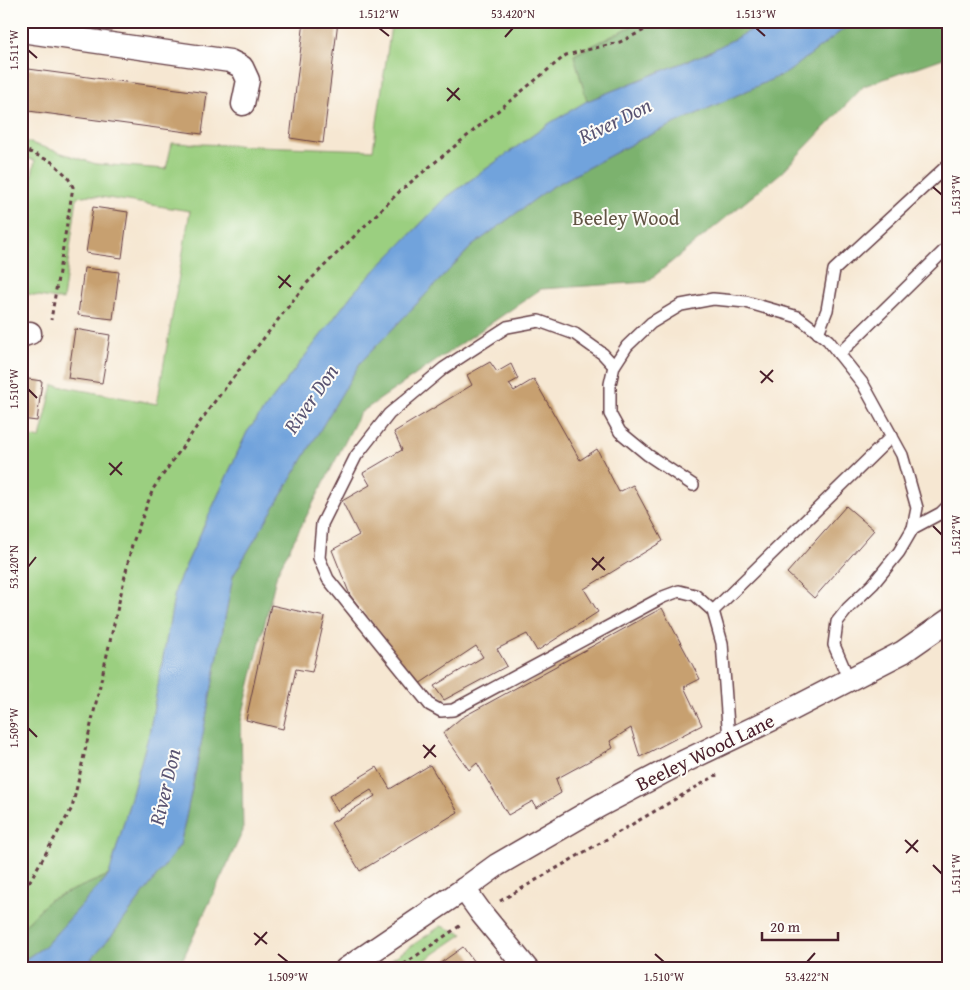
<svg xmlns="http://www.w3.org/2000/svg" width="970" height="990" font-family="'Gentium Book Plus',serif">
	<rect width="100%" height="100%" fill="#fdfcf7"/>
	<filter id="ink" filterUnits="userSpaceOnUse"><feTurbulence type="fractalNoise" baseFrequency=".02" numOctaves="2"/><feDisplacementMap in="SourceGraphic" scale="10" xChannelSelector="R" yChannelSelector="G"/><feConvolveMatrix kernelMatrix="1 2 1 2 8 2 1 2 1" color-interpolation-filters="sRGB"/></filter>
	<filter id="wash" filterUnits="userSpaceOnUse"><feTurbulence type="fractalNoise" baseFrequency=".0096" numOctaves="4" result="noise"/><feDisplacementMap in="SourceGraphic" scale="20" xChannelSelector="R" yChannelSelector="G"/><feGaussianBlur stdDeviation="1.12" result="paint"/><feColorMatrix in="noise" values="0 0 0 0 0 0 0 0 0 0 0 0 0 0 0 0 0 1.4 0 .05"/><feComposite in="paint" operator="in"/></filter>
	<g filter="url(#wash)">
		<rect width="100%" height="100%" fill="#f6e7d2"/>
		<g fill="#9bcf80" stroke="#727756">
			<path d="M363 21H642L574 55 587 101 550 123 447 197 354 292 247 432 176 587 149 734 109 875 49 900 21 929V436L40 438 53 385 157 404 190 211 89 195 77 197 63 300 21 293V229L35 160 21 158V140L96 164 166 169 172 143 373 150 391 26Z"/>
			<path d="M441 926 463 934 412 969H377Z"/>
		</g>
		<g fill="#7cb26e" stroke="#63684c">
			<path d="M642 21H769L707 53 587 101 574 55Z"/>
			<path d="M854 21H949V56L864 86 782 172 647 282 541 289 360 413 277 573 241 721 243 831 181 963 175 969H82L113 934 180 845 197 765 233 576 360 363 472 246 550 188 641 139 788 72Z"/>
			<path d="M109 875 45 946 21 962V929L49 900Z"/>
		</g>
		<path fill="#71a3dc" stroke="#5e6184" d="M769 21H854L788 72 641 139 550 188 472 246 360 363 233 576 197 765 180 845 113 934 82 969H21V962L45 946 109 875 149 734 176 587 247 432 354 292 447 197 550 123 587 101 707 53Z"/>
		<g id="blocks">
			<g fill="#c7a070">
				<path d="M304 21H338L323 143 290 138Z"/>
				<path d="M21 68 207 93 202 134 21 110Z"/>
				<path d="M93 207 128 212 122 258 86 253Z"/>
				<path d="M84 268 119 272 113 319 78 315Z"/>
				<path d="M75 329 110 335 102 383 68 378Z"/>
				<path d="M490 362 497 372 511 364 518 379 509 384 514 391 534 379 580 460 597 449 619 492 633 485 663 541 584 589 598 612 537 651 527 634 497 649 507 666 444 700 434 686 483 657 476 646 419 684 350 595 332 550 359 535 342 501 370 485 363 473 402 450 394 432 472 385 467 375Z"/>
				<path d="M21 378 42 381 37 421 21 419Z"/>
				<path d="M846 506 874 530 814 598 787 573Z"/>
				<path d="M271 605 325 617 312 672 296 669 283 729 246 720Z"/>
				<path d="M662 608 700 679 684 687 702 725 640 757 631 728 610 741 613 748 556 779 561 793 536 808 533 801 508 815 477 763 469 770 443 733 461 718Z"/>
				<path d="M430 765 458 812 360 871 331 823 375 796 371 790 337 811 329 796 377 767 390 789Z"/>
				<path d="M463 947 479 969H432Z"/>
			</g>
		</g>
	</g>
	<g filter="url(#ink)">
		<use href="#blocks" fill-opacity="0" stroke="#643d44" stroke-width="1"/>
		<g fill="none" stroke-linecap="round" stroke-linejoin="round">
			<defs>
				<g id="lane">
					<path d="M818 333 827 310 834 270 949 164"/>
					<path d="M839 354 949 246"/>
					<path d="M614 366 603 354 575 334 539 321 507 327 444 368 389 414 356 456 322 524 319 558 328 579 430 705 441 711 453 710 663 597 679 591 695 595 713 611 722 643 729 740"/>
					<path d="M693 485 648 455 620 432 610 414V384L614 366 627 346 651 323 681 305 713 299 746 302 798 317 828 340 863 384 902 455 917 508 913 528 899 552 873 584 848 608 837 622 834 645 849 680"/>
					<path d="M913 528 941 513 949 505"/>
					<path d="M713 611 892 436"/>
				</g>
				<g id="street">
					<path d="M21 31 230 61 242 67 248 80 243 104"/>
					<path d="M21 336 30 333"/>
					<path d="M464 889 482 914 527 969"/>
					<path d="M346 969 464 889 497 865 599 806 679 764 781 715 903 652 949 620"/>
				</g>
			</defs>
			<use href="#lane" stroke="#643d44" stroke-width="14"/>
			<use href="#street" stroke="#643d44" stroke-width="25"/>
			<g stroke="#643d44" stroke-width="3" stroke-dasharray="4 4" stroke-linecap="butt">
				<path d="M21 148 52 162 67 176 73 187 51 320"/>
				<path d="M21 896 72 808 132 545 153 489 212 405 305 285 400 191 566 55 620 42 663 21"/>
				<path d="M500 901 717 775"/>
				<path d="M397 969 461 925"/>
			</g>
			<use href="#lane" stroke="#fff" stroke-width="11"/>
			<use href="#street" stroke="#fff" stroke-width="22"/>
		</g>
	</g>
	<path fill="none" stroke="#4a1f2b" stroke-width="2" d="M379 28 389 36M756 28 765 36M505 37 513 28M28 50 37 58M447 88 460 100M447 101 459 88M933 187 942 195M278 276 291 287M279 288 290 275M760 371 773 382M761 383 773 370M28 389 37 398M109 463 122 475M110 475 122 462M933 526 942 535M592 558 605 570M28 567 36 557M592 570 604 557M28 728 37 737M423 745 436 757M424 758 435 745M905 840 918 852M906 853 918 840M933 865 942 874M254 933 267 944M255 945 267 932M278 954 288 962M655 954 664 962M807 962 815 953"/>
	<g text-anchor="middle" stroke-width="4" stroke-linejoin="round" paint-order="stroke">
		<g font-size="20" fill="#625444" stroke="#fdfcf7">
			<text x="626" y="225">Beeley Wood</text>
		</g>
		<g font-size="20" fill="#4a1f2b" stroke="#fdfcf7">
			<text transform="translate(705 752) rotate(-26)" y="7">Beeley Wood Lane</text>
		</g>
		<g font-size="21" font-style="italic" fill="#5a5472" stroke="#fdfcf7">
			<text transform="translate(615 121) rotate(-26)" y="7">River Don</text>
			<text transform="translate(311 399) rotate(-55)" y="7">River Don</text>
			<text transform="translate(165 787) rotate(-77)" y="7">River Don</text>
		</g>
	</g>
	<rect width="970" height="990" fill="none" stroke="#fdfcf7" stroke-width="55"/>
	<path d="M762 932v8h76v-8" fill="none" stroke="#4a1f2b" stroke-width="2.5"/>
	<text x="770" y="932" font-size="15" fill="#4a1f2b" stroke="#fdfcf7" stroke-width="4" paint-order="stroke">20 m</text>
	<rect x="28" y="28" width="914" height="934" fill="none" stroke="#4a1f2b" stroke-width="2"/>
	<g font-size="12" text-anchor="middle" fill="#4a1f2b">
		<text x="379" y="18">1.512°W</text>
		<text x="513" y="18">53.420°N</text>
		<text x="756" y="18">1.513°W</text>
		<text transform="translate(14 50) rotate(-90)" y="4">1.511°W</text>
		<text transform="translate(956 195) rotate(-90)" y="4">1.513°W</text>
		<text transform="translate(14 389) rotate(-90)" y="4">1.510°W</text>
		<text transform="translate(956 535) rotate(-90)" y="4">1.512°W</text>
		<text transform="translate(14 567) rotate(-90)" y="4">53.420°N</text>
		<text transform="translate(14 728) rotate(-90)" y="4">1.509°W</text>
		<text transform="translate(956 874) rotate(-90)" y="4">1.511°W</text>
		<text x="288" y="981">1.509°W</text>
		<text x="664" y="981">1.510°W</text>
		<text x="807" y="981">53.422°N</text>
	</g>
</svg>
